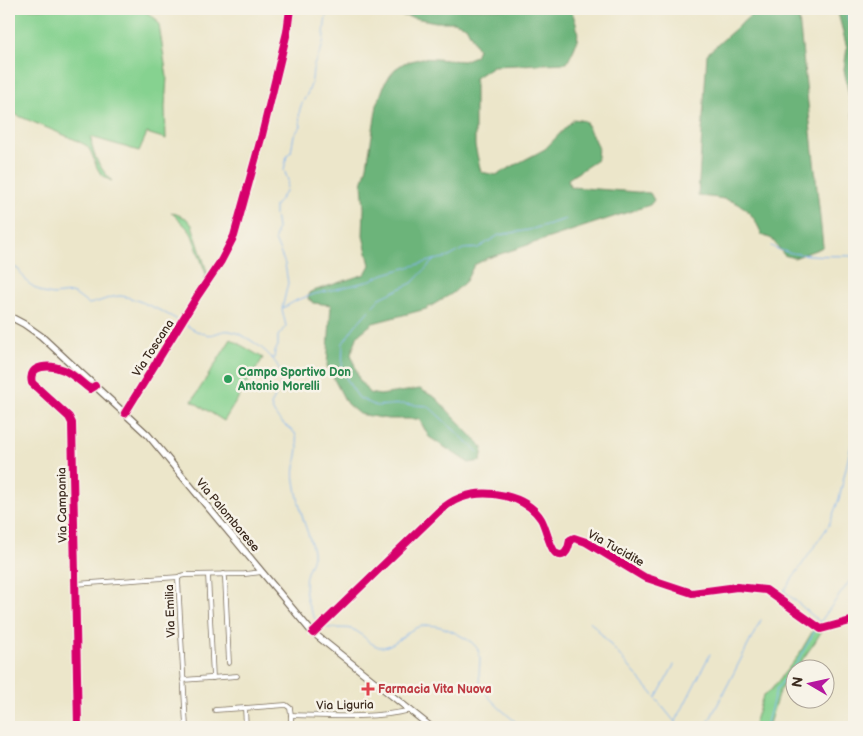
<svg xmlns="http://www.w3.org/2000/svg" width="863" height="736" font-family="'Balsamiq Sans',sans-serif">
	<rect width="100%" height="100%" fill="#f7f3e8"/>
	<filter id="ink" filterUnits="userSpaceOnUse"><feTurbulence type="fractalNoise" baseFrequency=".02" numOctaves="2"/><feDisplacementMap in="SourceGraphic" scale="10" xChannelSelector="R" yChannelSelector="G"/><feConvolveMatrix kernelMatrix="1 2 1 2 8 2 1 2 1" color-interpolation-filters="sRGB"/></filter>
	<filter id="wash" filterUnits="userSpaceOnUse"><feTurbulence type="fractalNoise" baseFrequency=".0096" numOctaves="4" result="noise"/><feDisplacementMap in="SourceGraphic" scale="20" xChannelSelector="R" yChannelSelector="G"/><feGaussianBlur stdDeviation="1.12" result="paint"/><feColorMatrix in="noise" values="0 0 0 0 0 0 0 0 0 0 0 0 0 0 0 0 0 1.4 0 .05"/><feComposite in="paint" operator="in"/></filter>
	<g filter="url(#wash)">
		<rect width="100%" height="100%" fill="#ece6ca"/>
		<g fill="#86d290" stroke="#607e57">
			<path d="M9 9H142L156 19 159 25 167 77 165 107 166 139 147 133 139 151 91 137C92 156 100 168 112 181 93 174 97 158 87 146 84 144 79 142 76 140L9 112Z"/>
			<path d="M171 212 186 218 192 225 208 275 205 280 206 274 192 235 189 230Z"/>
			<path d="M231 339 263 358 224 421 192 401Z"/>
			<path d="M815 627 821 632 815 642 779 692 768 727H753L763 696 771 690 798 656Z"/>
		</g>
		<g fill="#6cb47a" stroke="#546f4c">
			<path d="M396 9H571C581 36 580 38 567 63L493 66 475 78V146L481 172 496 175 545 149 574 119 585 121 598 147 597 160 568 179 570 187 650 193 654 200 650 205 488 258 474 265 466 281 453 293 426 309 373 323 358 335 351 354 359 379 369 393 380 395 420 389 436 398 483 448 481 461 469 463 429 437 419 419H388L359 414 347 404 327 366 331 305 314 303 308 299 310 292 365 274 370 265 363 236 364 208 362 184 367 166 377 105 385 83 395 69 404 63 422 58 463 61 475 56 478 49 466 26 454 22H436L399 15Z"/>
			<path d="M752 9H798L823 246 821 248 794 258 784 255 772 239 762 235C748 200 732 199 698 196L707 54 752 14Z"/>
			<path d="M837 9H854V123L844 69 847 48Z"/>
		</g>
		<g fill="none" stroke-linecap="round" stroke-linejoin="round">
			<g stroke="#85b6f1" stroke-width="1">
				<path d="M846 9 849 25 854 30"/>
				<path d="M854 40 853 43 854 56"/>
				<path d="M854 63 852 68 854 88"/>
				<path d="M771 246C792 258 830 255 854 256"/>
				<path d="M434 260 412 283 380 298 354 327 343 343 342 366 348 382 359 398 376 406 402 404 428 406 478 452"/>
				<path d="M9 265 18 269 28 283 43 293 53 295 71 293 76 295 88 304C99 303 109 296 121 296 135 297 168 314 181 322 188 326 196 332 205 334 214 337 221 329 230 331 248 335 282 359 281 378 281 388 274 397 271 406 275 419 285 425 295 433 296 437 298 443 298 448 297 459 293 469 295 481 297 495 300 509 304 522 307 531 311 541 313 551 314 560 308 567 306 576 303 590 308 612 318 622 329 633 342 625 354 630 364 634 371 648 383 647 391 646 400 639 406 634 426 617 448 628 468 640 490 653 473 670 482 687 489 701 510 717 522 727"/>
				<path d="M283 308 297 300 315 294 366 282 384 274 434 260 449 257 463 249 478 248 499 235 529 230 566 219"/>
				<path d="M274 358 275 351 278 346V336L286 326 282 309 288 283 285 264 275 240 277 228 275 215V206L286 191 288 180 284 170 287 155 291 152 294 135 301 126C295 105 306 102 311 84 313 77 312 71 314 65 317 58 322 50 323 43 325 32 324 20 328 9"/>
				<path d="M590 621 656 698 674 665"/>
				<path d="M820 622 784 591 829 525 839 499 851 446"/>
				<path d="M818 625 854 575"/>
				<path d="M657 700 679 727"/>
				<path d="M675 723 710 654"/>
				<path d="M706 727 761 620"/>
				<path d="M766 727 776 690 796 664 816 629"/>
			</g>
		</g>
	</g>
	<g filter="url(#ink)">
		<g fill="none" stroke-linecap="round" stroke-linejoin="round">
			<defs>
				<g id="street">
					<path d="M125 413 198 295 221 261 234 236 262 135 287 32 290 9"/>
					<path d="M224 574 225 578 229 663"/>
					<path d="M208 575 213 678"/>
					<path d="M75 584 179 577"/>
					<path d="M313 633 438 512C444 507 452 501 460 498 485 488 526 495 541 519 546 527 550 550 557 554 566 559 569 546 570 540L574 538 586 542 644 577 692 593 737 587 766 590 821 629 854 620"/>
					<path d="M183 680 237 676"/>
					<path d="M215 710 245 708"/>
					<path d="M9 727H20"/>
					<path d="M78 727 72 423 69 417 32 383C27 363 52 365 64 370 73 374 82 383 90 389L95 386"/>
					<path d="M186 727 178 579 180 576 185 575 245 574 262 572"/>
					<path d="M246 727 245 708 286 705 290 708 291 715"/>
					<path d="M291 727V715C329 716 374 719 411 710"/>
				</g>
				<path id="secondary" d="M9 316 24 324 41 336 148 435 311 631 431 727"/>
			</defs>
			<use href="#street" stroke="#796c5a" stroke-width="5.5"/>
			<use href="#secondary" stroke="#796c5a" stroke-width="8"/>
			<use href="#street" stroke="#fff" stroke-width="4"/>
			<use href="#secondary" stroke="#fff" stroke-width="5.5"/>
			<defs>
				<g id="cycleway">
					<path d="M125 413 198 295 221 261 234 236 262 135 287 32 290 9"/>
					<path d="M313 633 438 512C444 507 452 501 460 498 485 488 526 495 541 519 546 527 550 550 557 554 566 559 569 546 570 540L574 538 586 542 644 577 692 593 737 587 766 590 821 629 854 620"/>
					<path d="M78 727 72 423 69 417 32 383C27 363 52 365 64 370 73 374 82 383 90 389L95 386"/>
				</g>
			</defs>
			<use href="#cycleway" stroke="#f7f3e8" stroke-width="11"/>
			<use href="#cycleway" stroke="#d6006c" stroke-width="8"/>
		</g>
	</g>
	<circle fill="#2e9e5b" stroke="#f7f3e8" stroke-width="2" cx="228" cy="379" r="5"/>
	<path fill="#e0444e" stroke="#f7f3e8" stroke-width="2" d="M365.5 681.5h5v5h5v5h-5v5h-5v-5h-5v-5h5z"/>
	<g text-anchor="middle" stroke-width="5" stroke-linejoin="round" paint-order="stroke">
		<g font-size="12" fill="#3b2a1e" stroke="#f7f3e8">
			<text transform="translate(153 348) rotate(-57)" y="4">Via Toscana</text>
			<text transform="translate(62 505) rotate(-91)" y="4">Via Campania</text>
			<text transform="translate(228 515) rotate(50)" y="4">Via Palombarese</text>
			<text transform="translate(616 548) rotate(29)" y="4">Via Tucidite</text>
			<text transform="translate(170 611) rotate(-92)" y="4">Via Emilia</text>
			<text transform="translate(345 705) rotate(-1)" y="4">Via Liguria</text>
		</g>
		<g font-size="12" font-weight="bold" fill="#27864d" stroke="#f7f3e8" text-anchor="start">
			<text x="238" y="376">Campo Sportivo Don<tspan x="238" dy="14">Antonio Morelli</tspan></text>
		</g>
		<g font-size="12" font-weight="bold" fill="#be3a42" stroke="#f7f3e8" text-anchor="start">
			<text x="378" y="693">Farmacia Vita Nuova</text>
		</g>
	</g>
	<rect width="863" height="736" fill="none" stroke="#f7f3e8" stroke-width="30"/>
	<g transform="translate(810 684) rotate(279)"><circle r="24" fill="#f7f3e8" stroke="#aca397"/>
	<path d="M0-4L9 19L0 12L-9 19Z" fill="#b5179e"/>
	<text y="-8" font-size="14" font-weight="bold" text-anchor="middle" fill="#3b2a1e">N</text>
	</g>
</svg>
